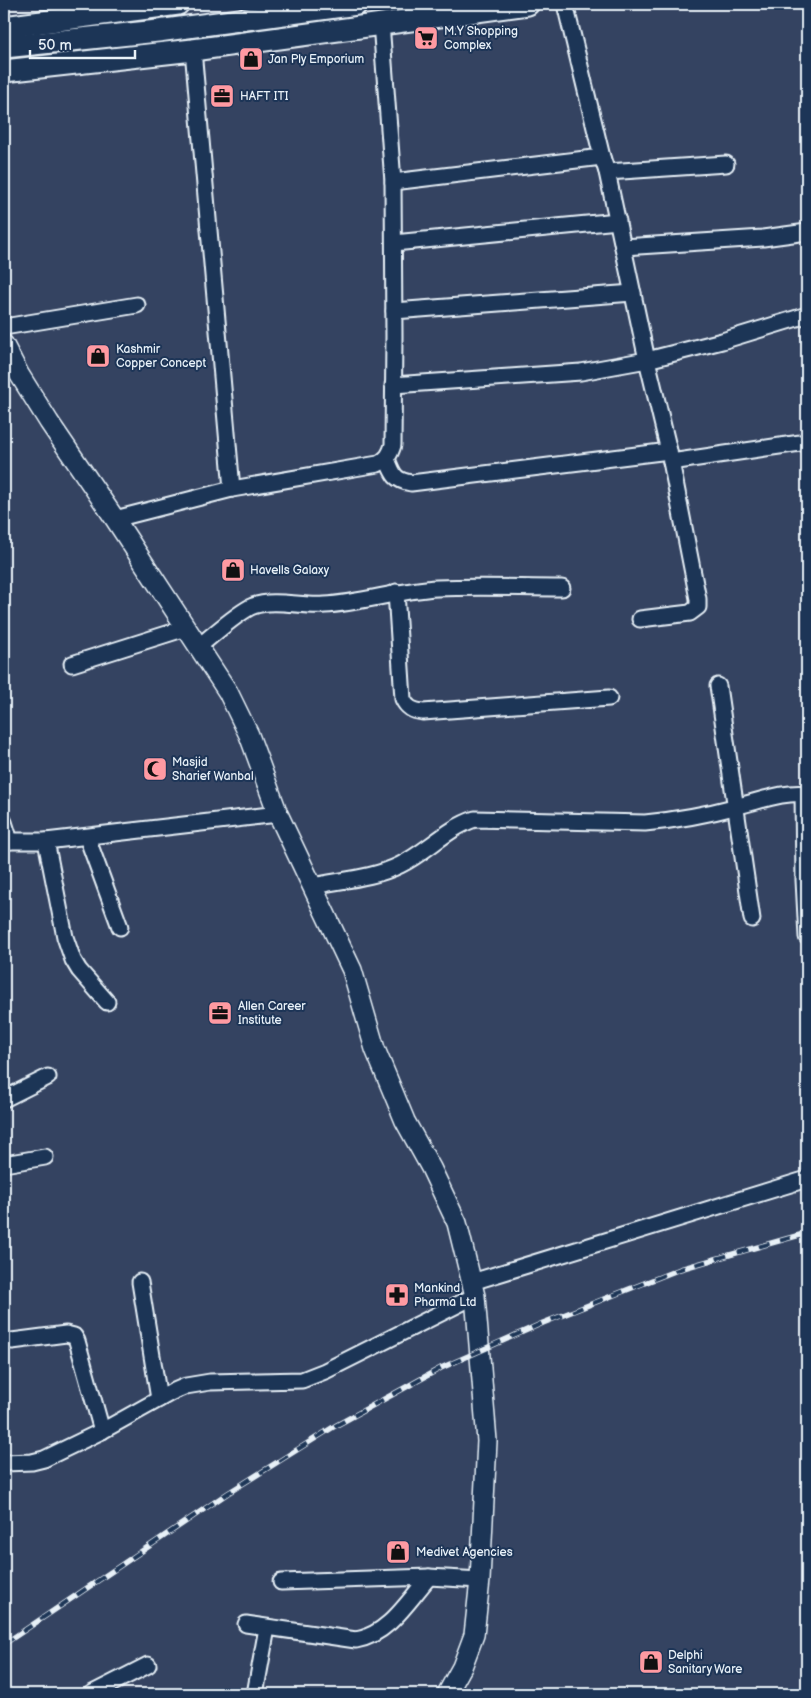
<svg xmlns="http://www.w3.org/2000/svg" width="811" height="1698" font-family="'Balsamiq Sans',sans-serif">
	<rect width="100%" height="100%" fill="#344361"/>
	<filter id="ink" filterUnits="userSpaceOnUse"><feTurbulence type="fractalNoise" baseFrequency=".02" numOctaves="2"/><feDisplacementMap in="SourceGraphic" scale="10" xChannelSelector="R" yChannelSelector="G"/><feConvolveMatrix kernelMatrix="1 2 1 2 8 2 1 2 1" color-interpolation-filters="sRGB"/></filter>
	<g filter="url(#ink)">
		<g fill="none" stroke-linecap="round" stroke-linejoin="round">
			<defs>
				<g id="minor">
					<path d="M193 50 232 489"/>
					<path d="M607 172 726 164"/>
					<path d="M393 182 602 157"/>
					<path d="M394 243 618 221"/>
					<path d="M623 247 763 238 807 232"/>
					<path d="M394 311 633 293"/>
					<path d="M4 327 137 305"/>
					<path d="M393 385 581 372 647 360 722 341 807 315"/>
					<path d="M387 459C393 474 394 480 411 483L669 451 647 360 607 172 602 157 565 4"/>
					<path d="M671 462 807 442"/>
					<path d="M115 519 232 489 378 464C387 459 390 455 393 445L394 336 393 182 381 23"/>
					<path d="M396 592 403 699C407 708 413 711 423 712L609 698"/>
					<path d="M640 619 690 613 698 607V599L669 451"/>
					<path d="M198 647C212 636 238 612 253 606 275 598 301 607 325 605 362 603 399 590 437 588 479 586 521 588 562 588"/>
					<path d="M72 664 186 628"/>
					<path d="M718 686 752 919"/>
					<path d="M803 793 804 880 807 937"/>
					<path d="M4 822 10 841"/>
					<path d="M87 837 120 927"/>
					<path d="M4 841H46L278 814"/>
					<path d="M46 841 65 937 73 960 79 970 107 1002"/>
					<path d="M313 886C342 880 374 878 400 865 427 852 447 828 475 819L645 823C677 820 708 814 738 806 760 801 784 791 807 794"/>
					<path d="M4 1099 48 1077"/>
					<path d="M4 1164 45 1157"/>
					<path d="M140 1282 159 1399"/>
					<path d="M472 1282 807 1179"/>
					<path d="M12 1341 66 1334 74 1336 77 1341 102 1431"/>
					<path d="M4 1463 32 1462 44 1459 102 1431 172 1392 186 1386 210 1382 302 1380 325 1371 475 1296"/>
					<path d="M281 1582 429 1577 480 1580"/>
					<path d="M246 1624 356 1640C389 1634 408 1601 429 1577"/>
					<path d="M91 1694 148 1665"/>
					<path d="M255 1694 267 1628"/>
				</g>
				<path id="major" d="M4 345 19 374 49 422 115 519 228 692 249 735 278 814 352 970 375 1049 393 1092 405 1121 431 1168 457 1223 475 1296 487 1441 480 1580 474 1635 462 1667 447 1694"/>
				<g id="highway">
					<path d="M4 27 178 4"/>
					<path d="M4 47 158 31 357 4"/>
					<path d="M4 71 193 50 528 4"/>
				</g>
			</defs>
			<use href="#minor" stroke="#e8f1f8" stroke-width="19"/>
			<use href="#major" stroke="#e8f1f8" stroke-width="22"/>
			<use href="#highway" stroke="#e8f1f8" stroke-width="25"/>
			<use href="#minor" stroke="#1d3557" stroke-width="15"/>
			<use href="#major" stroke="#1d3557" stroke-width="19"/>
			<use href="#highway" stroke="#1d3557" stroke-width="21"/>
			<defs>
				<path id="rail" d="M4 1644 228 1493 335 1426 441 1368 543 1323 680 1269 807 1233"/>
			</defs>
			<use href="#rail" stroke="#e8f1f8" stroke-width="5.5"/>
			<use href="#rail" stroke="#1d3557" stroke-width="4" stroke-dasharray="11" stroke-linecap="butt"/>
		</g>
	</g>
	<defs>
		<symbol id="supermarket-square" viewBox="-11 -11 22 22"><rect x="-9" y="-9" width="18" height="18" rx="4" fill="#ff9aa2" stroke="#1d3557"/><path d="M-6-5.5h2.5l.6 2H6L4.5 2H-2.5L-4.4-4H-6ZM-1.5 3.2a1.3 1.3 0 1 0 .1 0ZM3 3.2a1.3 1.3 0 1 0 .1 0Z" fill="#111"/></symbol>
		<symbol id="shop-square" viewBox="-11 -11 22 22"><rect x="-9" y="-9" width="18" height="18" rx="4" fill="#ff9aa2" stroke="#1d3557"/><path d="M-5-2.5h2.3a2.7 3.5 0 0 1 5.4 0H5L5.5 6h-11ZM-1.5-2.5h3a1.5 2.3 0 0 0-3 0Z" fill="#111"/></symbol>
		<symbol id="office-square" viewBox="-11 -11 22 22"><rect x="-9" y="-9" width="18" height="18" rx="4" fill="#ff9aa2" stroke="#1d3557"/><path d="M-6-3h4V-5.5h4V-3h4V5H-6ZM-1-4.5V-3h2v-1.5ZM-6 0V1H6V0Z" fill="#111"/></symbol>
		<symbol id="mosque-square" viewBox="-11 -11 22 22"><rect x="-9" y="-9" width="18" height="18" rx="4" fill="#ff9aa2" stroke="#1d3557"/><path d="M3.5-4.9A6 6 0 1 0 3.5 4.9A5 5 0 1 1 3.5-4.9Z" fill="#111"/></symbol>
		<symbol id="pharmacy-square" viewBox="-11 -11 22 22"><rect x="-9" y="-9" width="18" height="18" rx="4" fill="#ff9aa2" stroke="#1d3557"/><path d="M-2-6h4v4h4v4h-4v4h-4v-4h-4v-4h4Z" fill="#111"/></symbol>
	</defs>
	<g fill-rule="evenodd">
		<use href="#supermarket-square" x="412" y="24" width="28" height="28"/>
		<use href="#shop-square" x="237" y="45" width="28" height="28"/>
		<use href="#office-square" x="208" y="82" width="28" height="28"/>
		<use href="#shop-square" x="84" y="342" width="28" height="28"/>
		<use href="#shop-square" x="219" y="556" width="28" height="28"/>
		<use href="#mosque-square" x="141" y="755" width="28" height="28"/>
		<use href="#office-square" x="206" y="999" width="28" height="28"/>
		<use href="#pharmacy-square" x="383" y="1281" width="28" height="28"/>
		<use href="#shop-square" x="384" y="1538" width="28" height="28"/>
		<use href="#shop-square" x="637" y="1648" width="28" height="28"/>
	</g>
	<g text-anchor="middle" stroke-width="4" stroke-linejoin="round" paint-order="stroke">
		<g font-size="12" fill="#e8f1f8" stroke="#1d3557" text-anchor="start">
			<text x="444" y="35">M.Y Shopping<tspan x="444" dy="14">Complex</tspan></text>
			<text x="268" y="63">Jan Ply Emporium</text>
			<text x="240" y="100">HAFT ITI</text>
			<text x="116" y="353">Kashmir<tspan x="116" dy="14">Copper Concept</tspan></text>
			<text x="250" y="574">Havells Galaxy</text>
			<text x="172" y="766">Masjid<tspan x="172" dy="14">Sharief Wanbal</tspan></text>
			<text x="238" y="1010">Allen Career<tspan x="238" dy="14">Institute</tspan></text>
			<text x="414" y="1292">Mankind<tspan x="414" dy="14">Pharma Ltd</tspan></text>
			<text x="416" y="1556">Medivet Agencies</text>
			<text x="668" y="1659">Delphi<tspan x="668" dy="14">Sanitary Ware</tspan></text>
		</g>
	</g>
	<rect width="811" height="1698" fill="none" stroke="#1d3557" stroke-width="20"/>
	<rect x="10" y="10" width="791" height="1678" fill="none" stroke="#e8f1f8" stroke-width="2" filter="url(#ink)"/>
	<path d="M30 50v8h105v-8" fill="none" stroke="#e8f1f8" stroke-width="2.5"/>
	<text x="38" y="50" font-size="15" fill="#e8f1f8" stroke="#1d3557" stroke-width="4" paint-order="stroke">50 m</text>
</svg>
